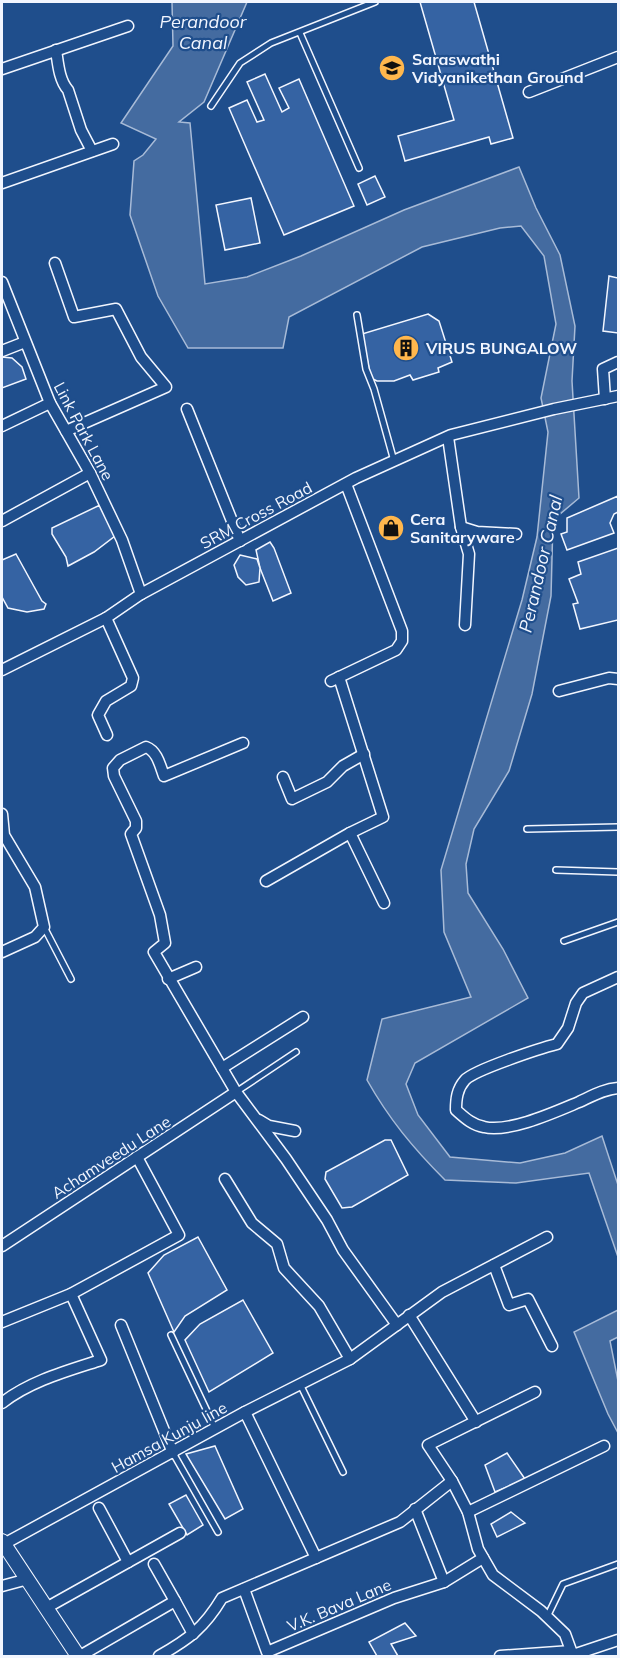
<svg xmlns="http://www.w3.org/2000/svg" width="620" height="1658" font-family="Mulish,sans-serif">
	<rect width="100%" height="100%" fill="#1f4e8c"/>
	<g fill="#446ba0" stroke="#a8bbd7" stroke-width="1.5">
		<path d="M172 2H247L204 102 179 122 190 123 205 284 247 277 301 256 404 210 519 167 536 208 560 255 575 326 572 381 579 498 553 520 551 596 532 694 509 771 474 829 466 864 468 893 503 949 528 998 415 1063 406 1084 418 1115 450 1157 520 1163 565 1153 602 1136 618 1185V1257L589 1173 516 1183 445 1180C413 1148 389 1119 367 1080L382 1019 471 997 444 932 441 870 522 600 537 537 548 432 541 398 556 324 544 256 521 226 500 228 422 247 289 317 283 348H188L158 296 130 215 134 161 143 155 156 139 121 123 173 46Z"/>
		<path d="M618 1310V1337L610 1341 618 1381V1433L608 1414 574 1332Z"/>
	</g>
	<g fill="#3563a3" stroke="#f2f6ff" stroke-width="1.5">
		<path d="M420 2H474L513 138 491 144 489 137 405 161 398 136 454 120Z"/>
		<path d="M265 74 282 112 289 108 279 88 299 79 354 206 284 235 229 108 247 100 257 122 264 120 247 82Z"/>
		<path d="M375 176 385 197 367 205 358 184Z"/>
		<path d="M251 198 260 243 225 250 216 205Z"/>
		<path d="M609 276 618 278V333L603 331Z"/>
		<path d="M428 314 439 321 452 362 438 368 439 372 413 380 410 375 394 381H377L371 378 362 334Z"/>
		<path d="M2 357 12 358 22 367 26 379 2 388Z"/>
		<path d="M618 496V512L614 514 610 523 614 533 567 550 561 534 567 532V518Z"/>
		<path d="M100 505 115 536 94 552 68 566 66 557 52 534V528Z"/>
		<path d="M270 542 274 548 291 593 273 601 260 568 256 550Z"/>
		<path d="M618 548V620L580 629 573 604 578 603 569 579 581 574 578 562Z"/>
		<path d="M16 554 42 601 46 604 44 609 27 612 8 608 2 597V560Z"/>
		<path d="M240 555 257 559 260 568 259 582 246 585 238 577 234 565Z"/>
		<path d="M385 1140H391L408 1175 352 1207 342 1208 325 1179 326 1172Z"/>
		<path d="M198 1237 227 1290 185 1316 174 1332 148 1273 164 1255Z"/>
		<path d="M243 1300 273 1353 209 1392 185 1340 200 1324Z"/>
		<path d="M215 1446 243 1509 225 1519 186 1454Z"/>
		<path d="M507 1453 525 1479 495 1492 485 1465Z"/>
		<path d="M186 1495 203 1525 187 1535 169 1504Z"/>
		<path d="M511 1512 525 1523 497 1537 491 1524Z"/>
		<path d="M405 1623 416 1636 391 1644 398 1656H377L369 1642Z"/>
	</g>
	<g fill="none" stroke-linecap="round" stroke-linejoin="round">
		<defs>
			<g id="service">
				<path d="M300 33 359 168"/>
				<path d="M211 106 240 63 271 43 375 2"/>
				<path d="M357 315 366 369 374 389 394 461"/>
				<path d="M527 829 618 827"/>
				<path d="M556 870 618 872"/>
				<path d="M44 927 71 979"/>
				<path d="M564 941 618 922"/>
				<path d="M236 1092 296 1052"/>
				<path d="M171 1335 215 1428"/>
				<path d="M300 1384 343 1472"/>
				<path d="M173 1453 218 1532"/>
				<path d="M547 1617 563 1584 618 1564"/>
			</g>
			<g id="minor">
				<path d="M56 50C58 63 59 80 68 90L81 130 92 151"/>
				<path d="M2 69 128 26"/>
				<path d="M529 92 618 57"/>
				<path d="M2 183 113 144"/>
				<path d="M55 263 74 317 116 309 141 357 166 387 66 431"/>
				<path d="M2 282 50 403 90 473 122 540 141 594"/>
				<path d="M2 351 25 342"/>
				<path d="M605 399 603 369 618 362"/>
				<path d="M187 409 240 541"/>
				<path d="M2 426 50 403"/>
				<path d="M448 437 461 527 469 554 465 625"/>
				<path d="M2 521 90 473"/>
				<path d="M461 527 477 532 516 534"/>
				<path d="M106 618 133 678 131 686 106 701 98 715 107 735"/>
				<path d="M2 670 106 618 141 594 356 478 451 435 554 409 618 396"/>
				<path d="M331 681 396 650 402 641V631L346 484"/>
				<path d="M559 691 609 678 618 679"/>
				<path d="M243 743 164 776C160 765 157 751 146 747L120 760 113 768 114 776 136 821V828L131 834 160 915 165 943 154 952 236 1092 286 1159 327 1220 343 1250 397 1325"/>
				<path d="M283 777 292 799 327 782 343 766 364 754"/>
				<path d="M2 814 4 835 35 887 44 927 35 937 2 952"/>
				<path d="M350 833 384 903"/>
				<path d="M266 881 350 833 383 817 339 677"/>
				<path d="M618 977 583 993 576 1003 568 1028 557 1044C541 1048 474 1070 465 1080 457 1089 456 1099 456 1110 464 1117 472 1125 484 1127 509 1133 555 1112 579 1102 592 1096 604 1089 618 1088"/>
				<path d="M168 979 196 967"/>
				<path d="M222 1068 303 1017"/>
				<path d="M259 1120 269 1126 295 1131"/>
				<path d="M225 1179 252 1223 277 1244 284 1268 319 1306 350 1359"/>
				<path d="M2 1246 236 1092"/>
				<path d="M494 1265 509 1305 528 1299 552 1346"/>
				<path d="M409 1315 476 1422"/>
				<path d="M2 1322 71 1294 179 1235 137 1157"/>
				<path d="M121 1325 173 1453"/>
				<path d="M535 1392 428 1445 452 1481 468 1512 478 1549 493 1575 541 1611 565 1634 573 1656"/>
				<path d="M2 1403C30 1381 67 1371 101 1360L71 1294"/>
				<path d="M245 1412 316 1558"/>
				<path d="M99 1508 128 1562"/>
				<path d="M415 1509 444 1582"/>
				<path d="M468 1512 604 1446"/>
				<path d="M4 1544 245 1412 350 1359 442 1292 547 1237"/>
				<path d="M2 1586 28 1579"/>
				<path d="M244 1589 267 1652 394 1598 444 1582 483 1558"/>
				<path d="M175 1601 193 1634"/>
				<path d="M46 1608 180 1533"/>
				<path d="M573 1655 618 1640"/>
				<path d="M80 1656 175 1601 154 1564"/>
				<path d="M159 1656C189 1639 204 1628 222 1598L400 1522 452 1481"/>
				<path d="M500 1656 571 1651"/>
			</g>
			<path id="tertiary" d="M2 1541 78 1656"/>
		</defs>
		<use href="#service" stroke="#f2f6ff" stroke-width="8"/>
		<use href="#minor" stroke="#f2f6ff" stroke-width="13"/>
		<use href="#tertiary" stroke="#f2f6ff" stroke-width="16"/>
		<use href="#service" stroke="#1f4e8c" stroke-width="5"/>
		<use href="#minor" stroke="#1f4e8c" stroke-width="10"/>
		<use href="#tertiary" stroke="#1f4e8c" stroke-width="14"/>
	</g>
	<defs>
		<symbol id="school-disc" viewBox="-11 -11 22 22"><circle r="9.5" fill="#ffb74d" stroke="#1f4e8c"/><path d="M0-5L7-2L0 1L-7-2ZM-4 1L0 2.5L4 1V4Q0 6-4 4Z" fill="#111"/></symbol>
		<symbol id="building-disc" viewBox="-11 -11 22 22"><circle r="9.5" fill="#ffb74d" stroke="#1f4e8c"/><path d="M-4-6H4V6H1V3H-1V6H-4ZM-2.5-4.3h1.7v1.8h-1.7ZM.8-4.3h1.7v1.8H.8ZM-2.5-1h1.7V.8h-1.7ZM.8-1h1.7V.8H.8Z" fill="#111"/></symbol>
		<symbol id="shop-disc" viewBox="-11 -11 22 22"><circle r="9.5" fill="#ffb74d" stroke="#1f4e8c"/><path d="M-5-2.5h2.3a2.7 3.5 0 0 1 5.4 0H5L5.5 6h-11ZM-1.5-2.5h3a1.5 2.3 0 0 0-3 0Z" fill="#111"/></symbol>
	</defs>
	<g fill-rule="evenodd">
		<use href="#school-disc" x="377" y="53" width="30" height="30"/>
		<use href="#building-disc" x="391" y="333" width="30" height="30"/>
		<use href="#shop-disc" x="376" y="513" width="30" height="30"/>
	</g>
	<g text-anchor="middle" stroke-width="4.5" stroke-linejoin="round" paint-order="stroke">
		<g font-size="16" font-weight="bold" fill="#f2f6ff" stroke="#1f4e8c" text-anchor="start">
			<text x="412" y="65">Saraswathi<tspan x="412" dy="18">Vidyanikethan Ground</tspan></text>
			<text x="426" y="354">VIRUS BUNGALOW</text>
			<text x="410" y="525">Cera<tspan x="410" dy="18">Sanitaryware</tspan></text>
		</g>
		<g font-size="16" fill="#f2f6ff" stroke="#1f4e8c">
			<text transform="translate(84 431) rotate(62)" y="6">Link Park Lane</text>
			<text transform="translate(256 515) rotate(-28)" y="6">SRM Cross Road</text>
			<text transform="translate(111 1157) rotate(-33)" y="6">Achamveedu Lane</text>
			<text transform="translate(169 1437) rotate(-29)" y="6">Hamsa Kunju line</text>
			<text transform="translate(339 1605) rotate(-23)" y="6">V.K. Bava Lane</text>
		</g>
		<g font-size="18" font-style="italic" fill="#f2f6ff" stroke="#1f4e8c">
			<text x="203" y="28">Perandoor<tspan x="203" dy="21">Canal</tspan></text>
			<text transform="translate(541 564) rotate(-77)" y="6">Perandoor Canal</text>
		</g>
	</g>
	<rect width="620" height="1658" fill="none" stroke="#f2f6ff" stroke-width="6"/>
</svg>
